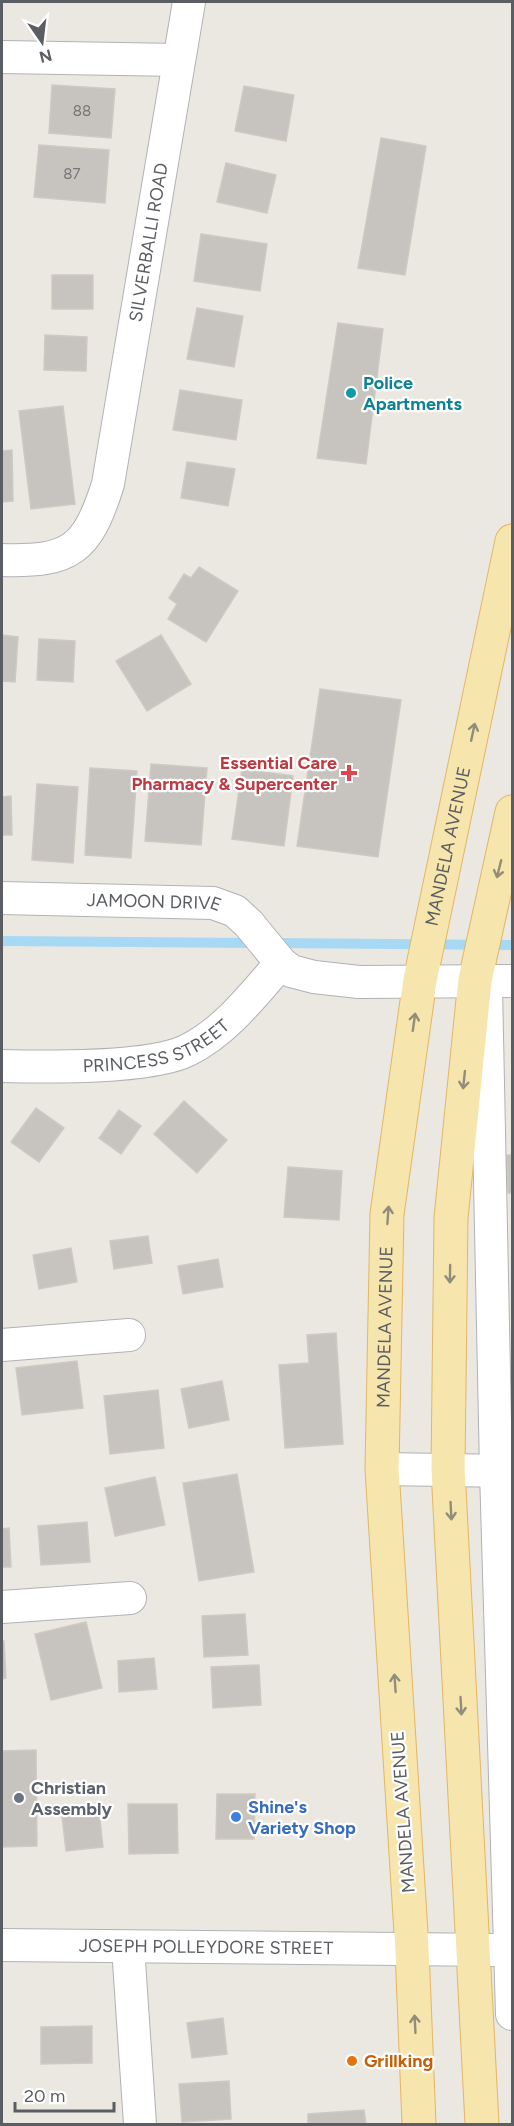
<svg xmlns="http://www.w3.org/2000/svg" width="514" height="2126" font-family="Figtree,sans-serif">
	<rect width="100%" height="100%" fill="#ebe8e2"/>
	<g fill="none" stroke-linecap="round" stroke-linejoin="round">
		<g stroke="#a7d9f5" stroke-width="10">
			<path d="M2 941 257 943"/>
			<path d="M273 943 512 945"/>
		</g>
	</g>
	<g fill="#c7c3be" stroke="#cfcac1" stroke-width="1.5">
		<path d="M52 85 115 89 111 138 49 133Z"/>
		<path d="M244 86 294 95 286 141 235 131Z"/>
		<path d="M381 138 426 146 405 275 358 268Z"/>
		<path d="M39 145 109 150 105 203 34 197Z"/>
		<path d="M226 163 276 175 267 213 217 202Z"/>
		<path d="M201 234 267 244 260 291 194 281Z"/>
		<rect x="52" y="275" width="41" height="34"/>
		<path d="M197 308 243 316 234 367 187 359Z"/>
		<path d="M338 323 383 329 366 464 317 458Z"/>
		<path d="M45 335 87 337 86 371 44 370Z"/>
		<path d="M180 390 242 400 236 440 173 430Z"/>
		<path d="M63 406 75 504 31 509 19 411Z"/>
		<path d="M12 450 13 501 2 502V451Z"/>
		<path d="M187 462 235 469 228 506 181 498Z"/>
		<path d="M199 567 238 591 206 642 168 619 177 604 169 598 184 574 191 578Z"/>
		<path d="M2 635 18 637 15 682 2 681Z"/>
		<path d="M161 635 191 684 147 711 116 661Z"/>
		<path d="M39 639 75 641 73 682 37 680Z"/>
		<path d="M320 689 401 700 378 857 297 846Z"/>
		<path d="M151 764 207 768 201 845 145 841Z"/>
		<path d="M90 768 137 771 131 858 85 855Z"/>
		<path d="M242 769 293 776 284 846 232 839Z"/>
		<path d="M37 784 78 787 73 863 32 860Z"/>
		<path d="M11 796 12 835H2V797Z"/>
		<path d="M184 1101 227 1140 197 1173 154 1134Z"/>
		<path d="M36 1108 64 1128 39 1162 11 1142Z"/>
		<path d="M119 1110 141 1126 121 1154 99 1138Z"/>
		<path d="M506 1155H512V1193H508Z"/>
		<path d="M288 1167 342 1171 339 1220 284 1217Z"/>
		<path d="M148 1236 152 1263 114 1269 110 1241Z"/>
		<path d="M71 1248 77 1282 39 1289 33 1255Z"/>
		<path d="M218 1259 223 1287 183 1294 178 1266Z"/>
		<path d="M336 1333 343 1444 285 1448 279 1365 309 1363 307 1335Z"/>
		<path d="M77 1361 83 1408 22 1415 16 1368Z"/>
		<path d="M222 1381 229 1420 189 1428 181 1389Z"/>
		<path d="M158 1390 164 1448 110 1454 104 1396Z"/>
		<path d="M237 1474 254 1572 199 1581 183 1483Z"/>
		<path d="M155 1477 165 1525 115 1536 105 1488Z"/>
		<path d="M87 1522 90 1562 41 1565 38 1526Z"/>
		<path d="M9 1528 11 1567H2V1529Z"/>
		<path d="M245 1614 248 1655 204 1657 202 1616Z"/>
		<path d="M86 1622 102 1688 51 1700 35 1634Z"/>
		<path d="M2 1641H4L6 1678 2 1679Z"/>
		<path d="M154 1658 157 1689 119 1692 118 1661Z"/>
		<path d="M259 1665 261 1705 213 1708 211 1667Z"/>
		<path d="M36 1750 37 1846 2 1847V1751Z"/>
		<path d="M217 1794H255L254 1839H216Z"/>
		<path d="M128 1804H177L178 1853 129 1854Z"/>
		<path d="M99 1811 103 1847 66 1851 62 1816Z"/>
		<path d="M223 2018 227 2054 192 2058 187 2023Z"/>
		<path d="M92 2026V2063L41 2064V2027Z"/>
		<path d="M229 2081 231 2119 182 2122 179 2084Z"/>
		<path d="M364 2110 366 2124H308V2114Z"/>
	</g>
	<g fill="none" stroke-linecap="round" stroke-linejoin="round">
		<defs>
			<g id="minor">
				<path d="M2 57 179 60"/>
				<path id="s1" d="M2 560C71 562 87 550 108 484L189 2"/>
				<path id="s2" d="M2 898 213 903 235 911 249 924 281 963 291 971 314 977 359 982 512 981"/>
				<path d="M486 987 496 1471 512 2014"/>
				<path id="s3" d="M2 1066C46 1067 150 1069 188 1050 226 1031 253 995 281 963"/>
				<path d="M2 1345 129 1335"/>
				<path d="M382 1469 512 1471"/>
				<path d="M2 1607 130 1598"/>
				<path id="s4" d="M2 1945 499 1950"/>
				<path d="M128 1947 140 2124"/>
			</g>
			<g id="major">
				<path id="s5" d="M419 2124 412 1949 382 1469 387 1214 420 980 512 541"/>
				<path d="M482 2124 448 1469 451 1218 475 980 512 812"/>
			</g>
		</defs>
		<use href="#minor" stroke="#afb2b6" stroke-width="34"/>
		<use href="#major" stroke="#e2b664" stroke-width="35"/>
		<use href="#minor" stroke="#fff" stroke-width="32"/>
		<use href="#major" stroke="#f6e5ac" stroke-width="33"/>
	</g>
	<defs><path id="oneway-shaft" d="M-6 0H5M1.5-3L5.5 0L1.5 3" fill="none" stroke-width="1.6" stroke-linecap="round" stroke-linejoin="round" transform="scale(1.5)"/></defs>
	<g stroke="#918d7b">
		<use href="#oneway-shaft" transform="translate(473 732) rotate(-78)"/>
		<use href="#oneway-shaft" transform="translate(499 869) rotate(104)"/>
		<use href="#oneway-shaft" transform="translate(414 1022) rotate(-82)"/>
		<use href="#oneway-shaft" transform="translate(464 1080) rotate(96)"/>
		<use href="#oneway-shaft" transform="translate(388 1215) rotate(-86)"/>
		<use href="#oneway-shaft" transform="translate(450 1274) rotate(91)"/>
		<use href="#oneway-shaft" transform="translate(451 1511) rotate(87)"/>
		<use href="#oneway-shaft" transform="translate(395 1683) rotate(-94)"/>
		<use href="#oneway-shaft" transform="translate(461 1706) rotate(87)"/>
		<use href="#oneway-shaft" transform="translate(415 2024) rotate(-93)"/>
	</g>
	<circle fill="#0f9aa8" stroke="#fff" stroke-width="2" cx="351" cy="393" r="6"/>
	<path fill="#e0444e" stroke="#fff" stroke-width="2" d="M346 764h6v6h6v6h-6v6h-6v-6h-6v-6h6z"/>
	<circle fill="#6b7280" stroke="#fff" stroke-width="2" cx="19" cy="1798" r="6"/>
	<circle fill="#3f7fe0" stroke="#fff" stroke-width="2" cx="236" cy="1817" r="6"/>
	<circle fill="#e8710a" stroke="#fff" stroke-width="2" cx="352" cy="2061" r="6"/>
	<g text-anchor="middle" stroke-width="4.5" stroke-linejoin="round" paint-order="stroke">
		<g font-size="15" fill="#757678">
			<text x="82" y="116">88</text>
			<text x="72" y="179">87</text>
		</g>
		<g font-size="18" fill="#5a5d61" stroke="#fff">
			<text dy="6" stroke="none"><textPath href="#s1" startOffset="392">SILVERBALLI ROAD</textPath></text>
			<text dy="6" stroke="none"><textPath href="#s5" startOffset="1284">MANDELA AVENUE</textPath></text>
			<text dy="6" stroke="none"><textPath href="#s2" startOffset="152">JAMOON DRIVE</textPath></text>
			<text dy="6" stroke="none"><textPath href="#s3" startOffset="158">PRINCESS STREET</textPath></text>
			<text dy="6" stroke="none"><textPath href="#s5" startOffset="798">MANDELA AVENUE</textPath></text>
			<text transform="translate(403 1812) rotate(-94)" y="6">MANDELA AVENUE</text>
			<text dy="6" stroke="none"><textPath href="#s4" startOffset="204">JOSEPH POLLEYDORE STREET</textPath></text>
		</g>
		<g font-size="18" font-weight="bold" fill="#0d838f" stroke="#fff" text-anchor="start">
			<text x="363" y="389">Police<tspan x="363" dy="21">Apartments</tspan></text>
		</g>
		<g font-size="18" font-weight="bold" fill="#be3a42" stroke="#fff" text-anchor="end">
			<text x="337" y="769">Essential Care<tspan x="337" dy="21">Pharmacy &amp; Supercenter</tspan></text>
		</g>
		<g font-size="18" font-weight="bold" fill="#5b616d" stroke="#fff" text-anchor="start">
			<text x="31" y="1794">Christian<tspan x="31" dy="21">Assembly</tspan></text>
		</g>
		<g font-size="18" font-weight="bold" fill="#366cbe" stroke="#fff" text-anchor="start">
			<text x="248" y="1813">Shine's<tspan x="248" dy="21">Variety Shop</tspan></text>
		</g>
		<g font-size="18" font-weight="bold" fill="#c56008" stroke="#fff" text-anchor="start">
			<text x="364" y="2067">Grillking</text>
		</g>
	</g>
	<rect width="514" height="2126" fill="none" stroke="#5a5d61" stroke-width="6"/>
	<g transform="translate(42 42) rotate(166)" stroke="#ffffff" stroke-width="4.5" paint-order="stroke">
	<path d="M0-4.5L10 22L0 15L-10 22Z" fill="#5a5d61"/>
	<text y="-9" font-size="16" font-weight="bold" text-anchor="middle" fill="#5a5d61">N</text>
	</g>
	<path d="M15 2102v9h99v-9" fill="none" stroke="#5a5d61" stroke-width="3"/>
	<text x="24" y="2102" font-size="18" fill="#5a5d61" stroke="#ffffff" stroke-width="4.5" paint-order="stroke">20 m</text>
</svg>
